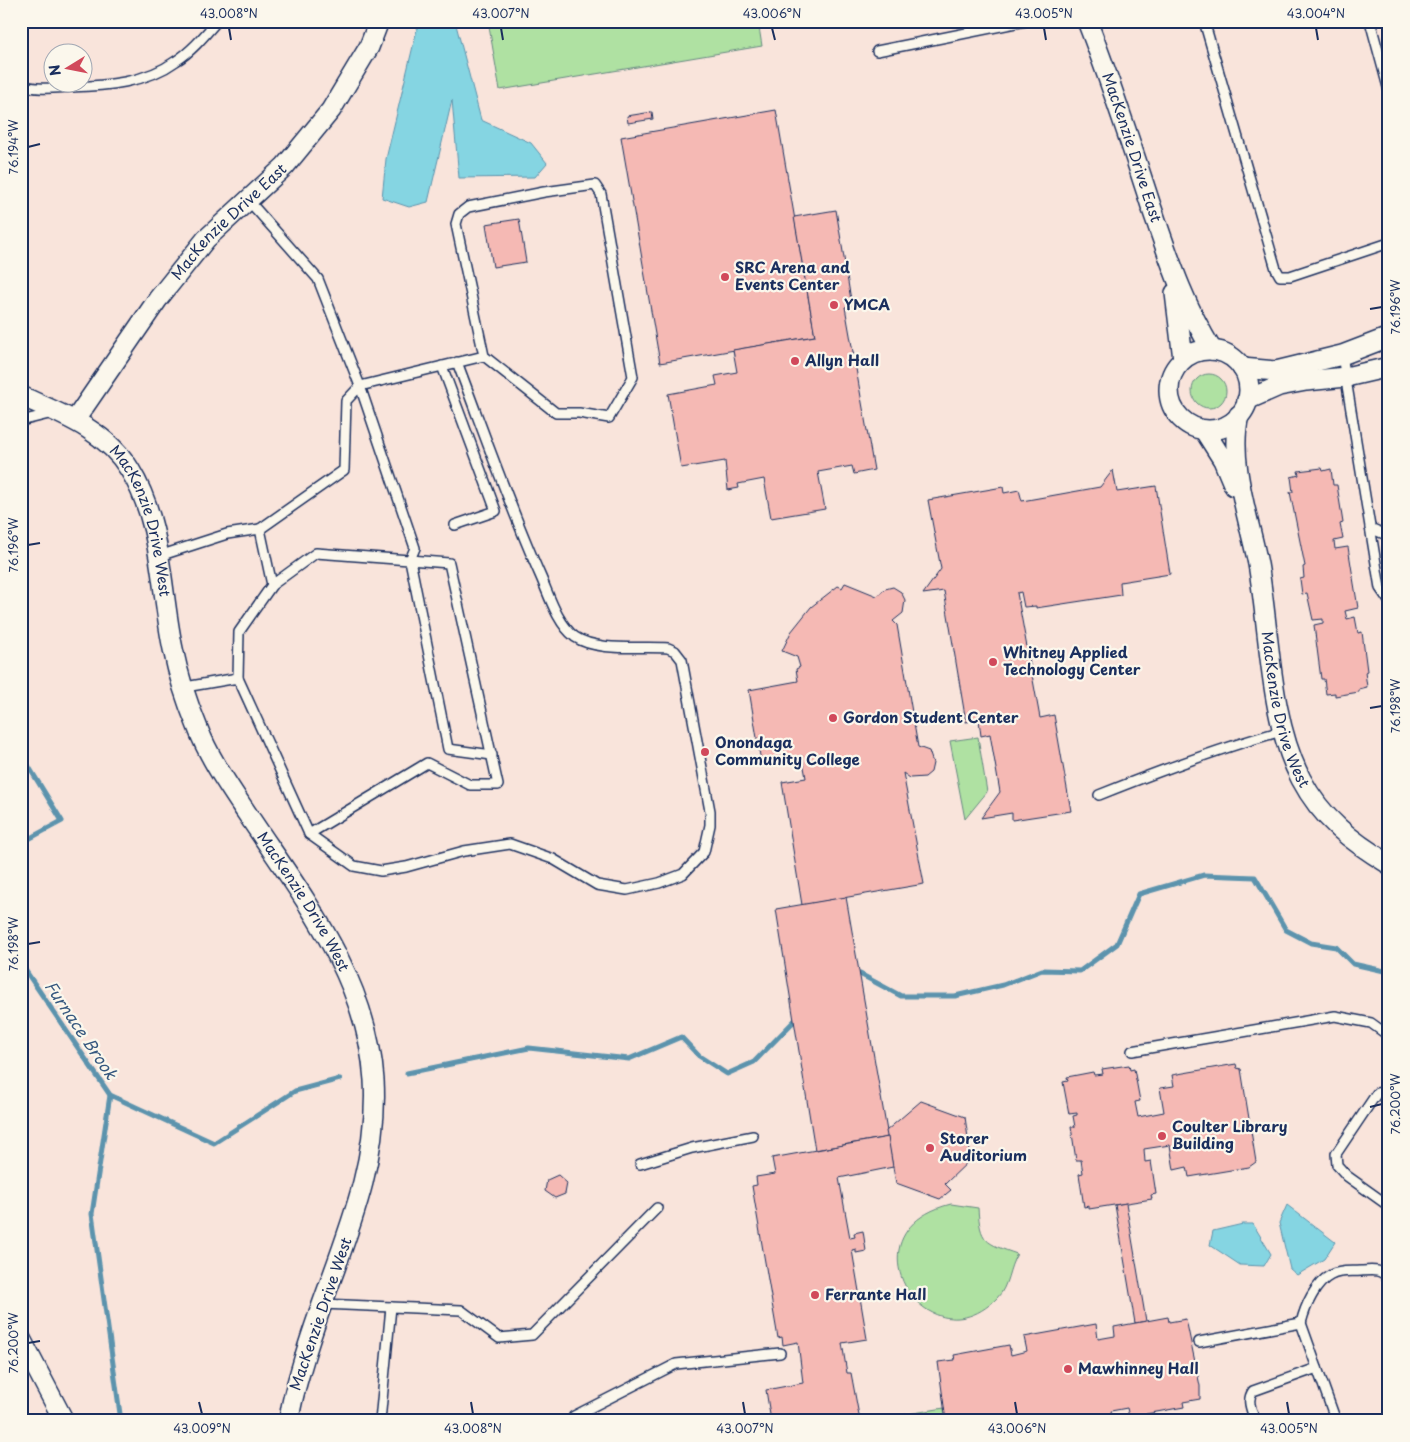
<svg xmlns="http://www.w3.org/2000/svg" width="1410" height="1442" font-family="'Playpen Sans',sans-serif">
	<rect width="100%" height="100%" fill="#f9e4db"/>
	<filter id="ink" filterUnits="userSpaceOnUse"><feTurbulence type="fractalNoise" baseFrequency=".02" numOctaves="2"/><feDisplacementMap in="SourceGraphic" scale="10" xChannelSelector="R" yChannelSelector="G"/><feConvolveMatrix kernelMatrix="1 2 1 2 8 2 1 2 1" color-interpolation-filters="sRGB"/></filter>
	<g filter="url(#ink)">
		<g fill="#afe1a2" stroke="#658880">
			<path d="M488 21H758L762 46 500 90Z"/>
			<circle cx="1209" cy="391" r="17"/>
			<path d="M978 737 987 792 965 819 950 741Z"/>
			<path d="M951 1204 978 1208C980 1242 985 1243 1017 1254 1008 1268 1009 1286 997 1298 928 1369 840 1232 951 1204Z"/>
			<path d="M944 1408 946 1421H883V1418Z"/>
		</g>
		<g fill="#85d5e2" stroke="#5b93ad">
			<path d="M419 21H455L481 120 531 143 547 163 535 177 459 178 452 100 428 202 409 207 382 198 386 159Z"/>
			<path d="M1287 1205 1335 1242 1324 1259 1297 1275 1290 1269 1279 1223Z"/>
			<path d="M1243 1224H1253L1271 1254 1264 1266 1240 1265 1210 1245 1213 1231Z"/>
		</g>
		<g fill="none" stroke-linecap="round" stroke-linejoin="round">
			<g stroke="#5b93ad" stroke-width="5">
				<path d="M21 754 62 821 21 843"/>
				<path d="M21 964 110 1095 214 1143 295 1091 340 1079"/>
				<path d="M854 977 860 974 901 996H955L1003 985 1042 970 1080 971 1117 944 1139 894 1204 875 1255 877 1286 930 1311 943 1336 947 1353 964 1389 972"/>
				<path d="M407 1073 529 1048 629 1059 681 1037 699 1056 727 1074 754 1062 799 1016"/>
				<path d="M110 1095 92 1214 121 1421"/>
			</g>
		</g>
		<g fill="#f5b9b4" stroke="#1b2f5e">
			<path d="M776 110 815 336 660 363 621 137Z"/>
			<path d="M652 112 653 119 628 123 627 116Z"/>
			<path d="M836 210 852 306 845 307 874 470 854 474 852 466 818 472 825 509 771 518 764 479 738 484 739 488 728 490 725 461 681 468 668 394 717 385 715 376 737 372 733 350 815 336 794 217Z"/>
			<path d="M519 219 526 262 493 267 486 224Z"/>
			<path d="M1322 468 1323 471 1331 469 1333 485H1337L1343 523 1340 524 1343 539 1334 541 1335 549 1348 547 1358 608 1345 611 1347 619 1355 617 1358 633 1362 632 1367 671 1365 672 1367 687 1359 689V692L1335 696V693L1326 694 1324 679H1321L1314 625 1323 623V619L1313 620 1307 593 1302 594 1300 579 1304 578 1303 567 1305 566 1290 492H1293L1291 477 1299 475 1298 471Z"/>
			<path d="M1113 470 1117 492 1156 486 1170 574 1120 582 1121 595 1036 608V606L1024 607 1021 592 1017 593 1040 718 1054 715 1071 811 1012 820V813L981 818 1000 792 990 734 981 736 979 720 966 722 944 591 923 594 941 569 928 500 1003 487 1004 493 1019 490 1022 501 1100 487Z"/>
			<path d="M845 583 877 596 885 589 893 587 901 592 905 600 903 613 893 621 897 625 918 747 929 751 933 763 931 772 925 777 910 778 903 773 924 884 802 905 782 782 806 778 802 756 761 762 749 690 798 681 796 669 800 667 797 657 782 651 791 632 811 607 838 586 842 588Z"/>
			<path d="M846 897 888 1137 815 1150 776 909Z"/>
			<path d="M1236 1064 1237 1068 1241 1069 1256 1162 1249 1167 1189 1177 1187 1167 1174 1170 1170 1145 1144 1149 1145 1162 1151 1161 1156 1194 1151 1195 1152 1199 1089 1209V1206L1084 1207 1079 1174 1083 1173 1081 1160H1076L1071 1127H1075L1073 1116 1077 1115V1113L1069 1114 1063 1082 1068 1081 1067 1077 1093 1072 1094 1075 1103 1074 1102 1069 1129 1065 1130 1070 1134 1069 1140 1101 1135 1102 1138 1117 1164 1112 1160 1088 1174 1086 1172 1075Z"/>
			<path d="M921 1101 965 1117 971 1159 945 1184 951 1190 940 1199 896 1183 886 1131Z"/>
			<path d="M888 1137 893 1167 839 1178 850 1238 855 1237 854 1233 863 1231 866 1251 856 1253V1249L852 1250 867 1339 842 1343 847 1373H851L860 1421H771L766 1390 803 1383 798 1342 783 1345 782 1337 778 1338 752 1186 757 1185 756 1177 775 1174 772 1158Z"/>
			<path d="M558 1175 567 1183 565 1194 555 1198 545 1191 547 1180Z"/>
			<path d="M1126 1203 1146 1321 1135 1323 1115 1205Z"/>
			<path d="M1168 1317 1169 1322 1186 1319 1200 1386V1399L1183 1402 1184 1407 1129 1417 1127 1408 1111 1411 1113 1421H946L938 1362 955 1360 954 1355 1009 1345 1011 1355 1027 1351 1024 1337 1096 1324 1098 1339 1115 1336 1114 1327Z"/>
		</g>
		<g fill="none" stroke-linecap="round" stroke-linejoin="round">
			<defs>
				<g id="service">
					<path d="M1204 21 1276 269 1280 276H1290L1389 243"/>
					<path d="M1370 21 1389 91"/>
					<path d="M877 51 1026 21"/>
					<path d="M21 85C37 90 54 88 70 87 106 86 146 83 176 61 192 51 205 35 217 21"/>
					<path d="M1342 355 1380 588 1389 601"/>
					<path d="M484 356 456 224 459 214 468 207 544 192 595 185 601 194 633 377 609 418 579 413H556L484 356 360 386 415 548 410 560 448 749 492 755"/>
					<path d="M442 366 496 511 455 525"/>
					<path d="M21 421 53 413"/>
					<path d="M1370 528 1389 536"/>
					<path d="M159 556 227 534 260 529"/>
					<path d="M272 585 316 553 449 563 498 785H470L427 763 309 834"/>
					<path d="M238 678 239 632 272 585 260 529 344 470 346 401 360 386 318 279 248 200"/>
					<path d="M185 687 238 678 309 834 354 866 381 871 406 867 464 851 510 844 553 859 597 885 627 890 659 883 683 874 704 852 710 825V811L682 660 675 651 668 648C641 646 597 652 575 637 557 623 549 595 540 575 509 505 484 433 457 362"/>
					<path d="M1099 795C1159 771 1220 748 1282 731"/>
					<path d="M1132 1051 1335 1016 1371 1023 1389 1036"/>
					<path d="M1389 1091 1377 1093 1336 1154 1337 1165 1347 1176 1389 1206"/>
					<path d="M640 1164 692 1148 753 1136"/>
					<path d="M322 1304 461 1310 499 1338 532 1335 657 1208"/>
					<path d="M1301 1323C1305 1307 1315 1283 1331 1275 1340 1270 1352 1272 1361 1271 1374 1270 1381 1269 1389 1279"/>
					<path d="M1199 1342 1301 1323 1336 1421"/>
					<path d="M380 1421 391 1307"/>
					<path d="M575 1421 574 1416 676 1364 780 1353"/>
					<path d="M1255 1421C1252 1410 1246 1401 1253 1391L1317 1368"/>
				</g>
				<g id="minor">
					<path id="s1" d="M1087 21C1111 82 1131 144 1151 206 1169 258 1183 303 1212 350"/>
					<path d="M1175 293 1183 359"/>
					<circle cx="1209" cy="390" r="40"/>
					<path d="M1242 368 1276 371 1342 355 1389 337"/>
					<path id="s2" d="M21 396C61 414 106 430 130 470 163 524 160 588 173 649 178 674 187 702 197 726 208 756 228 785 246 812 301 895 367 976 374 1080 380 1180 331 1266 304 1359 298 1380 291 1400 289 1421"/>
					<path d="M1247 400 1279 386 1306 381 1346 377 1389 367"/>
					<path id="s3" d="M1239 415C1228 462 1249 518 1258 564 1270 632 1269 718 1301 779 1322 819 1351 841 1389 864"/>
					<path id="s4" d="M75 420 158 299 206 239 285 166 331 110 369 47 379 21"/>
					<path d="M1204 430 1223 460 1234 486"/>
					<path d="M21 1339 64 1421"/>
				</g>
			</defs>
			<use href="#service" stroke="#1b2f5e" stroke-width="12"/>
			<use href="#minor" stroke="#1b2f5e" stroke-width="22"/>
			<use href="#service" stroke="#fbf7ec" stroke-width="9"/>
			<use href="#minor" stroke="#fbf7ec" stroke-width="19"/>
		</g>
	</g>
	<path fill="none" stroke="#1b2f5e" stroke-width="2" d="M229 28 231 40M501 28 503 40M772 28 775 40M1044 28 1046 40M1316 28 1318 40M28 147 40 144M1370 309 1382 307M28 545 40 543M1370 708 1382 706M28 944 40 942M1370 1107 1382 1104M28 1343 40 1341M199 1402 202 1414M471 1402 473 1414M743 1402 745 1414M1015 1402 1017 1414M1287 1402 1289 1414"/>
	<g fill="#d1495b" stroke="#fbf7ec" stroke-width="2">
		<circle cx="725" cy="277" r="5"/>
		<circle cx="834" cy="305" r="5"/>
		<circle cx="795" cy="361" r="5"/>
		<circle cx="993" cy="662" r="5"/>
		<circle cx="833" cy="718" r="5"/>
		<circle cx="705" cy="752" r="5"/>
		<circle cx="1162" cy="1136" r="5"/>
		<circle cx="930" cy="1148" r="5"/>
		<circle cx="815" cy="1295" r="5"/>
		<circle cx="1068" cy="1369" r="5"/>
	</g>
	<g text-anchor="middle" stroke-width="4.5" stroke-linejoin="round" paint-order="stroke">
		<g font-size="15" fill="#1b2f5e" stroke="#fbf7ec">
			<text dy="5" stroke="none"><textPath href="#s1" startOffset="134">MacKenzie Drive East</textPath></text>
			<text dy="5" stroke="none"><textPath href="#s4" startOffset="252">MacKenzie Drive East</textPath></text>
			<text dy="5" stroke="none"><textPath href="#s2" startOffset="186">MacKenzie Drive West</textPath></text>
			<text dy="5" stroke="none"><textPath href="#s3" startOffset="300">MacKenzie Drive West</textPath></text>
			<text dy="5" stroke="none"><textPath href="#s2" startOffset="606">MacKenzie Drive West</textPath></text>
			<text transform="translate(321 1314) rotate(-71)" y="5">MacKenzie Drive West</text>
		</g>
		<g font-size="15" font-weight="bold" fill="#1b2f5e" stroke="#fbf7ec" text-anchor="start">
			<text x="735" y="273">SRC Arena and<tspan x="735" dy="17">Events Center</tspan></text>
			<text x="844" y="310">YMCA</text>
			<text x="805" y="366">Allyn Hall</text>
			<text x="1003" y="658">Whitney Applied<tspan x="1003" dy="17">Technology Center</tspan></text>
			<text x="843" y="723">Gordon Student Center</text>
			<text x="715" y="748">Onondaga<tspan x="715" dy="17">Community College</tspan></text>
			<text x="1172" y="1132">Coulter Library<tspan x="1172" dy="17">Building</tspan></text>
			<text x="940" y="1144">Storer<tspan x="940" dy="17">Auditorium</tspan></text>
			<text x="825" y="1300">Ferrante Hall</text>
			<text x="1078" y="1374">Mawhinney Hall</text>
		</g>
		<g font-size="16" font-style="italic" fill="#36587f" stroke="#fbf7ec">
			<text transform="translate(81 1030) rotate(56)" y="6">Furnace Brook</text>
		</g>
	</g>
	<rect width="1410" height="1442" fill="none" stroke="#fbf7ec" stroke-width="55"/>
	<g transform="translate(68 68) rotate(260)"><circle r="24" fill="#fbf7ec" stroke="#a1a7b3"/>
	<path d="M0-4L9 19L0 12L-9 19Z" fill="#d1495b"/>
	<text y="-8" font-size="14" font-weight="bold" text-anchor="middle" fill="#1b2f5e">N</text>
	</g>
	<rect x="28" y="28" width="1354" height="1386" fill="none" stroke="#1b2f5e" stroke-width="2"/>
	<g font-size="12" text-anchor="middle" fill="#1b2f5e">
		<text x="229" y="18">43.008°N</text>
		<text x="501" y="18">43.007°N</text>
		<text x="772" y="18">43.006°N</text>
		<text x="1044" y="18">43.005°N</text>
		<text x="1316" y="18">43.004°N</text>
		<text transform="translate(14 147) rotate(-90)" y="4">76.194°W</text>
		<text transform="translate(1396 307) rotate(-90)" y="4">76.196°W</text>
		<text transform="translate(14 545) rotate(-90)" y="4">76.196°W</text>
		<text transform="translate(1396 706) rotate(-90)" y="4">76.198°W</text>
		<text transform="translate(14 944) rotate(-90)" y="4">76.198°W</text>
		<text transform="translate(1396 1104) rotate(-90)" y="4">76.200°W</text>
		<text transform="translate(14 1343) rotate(-90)" y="4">76.200°W</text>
		<text x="202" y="1433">43.009°N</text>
		<text x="473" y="1433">43.008°N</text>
		<text x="745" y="1433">43.007°N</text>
		<text x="1017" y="1433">43.006°N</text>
		<text x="1289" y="1433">43.005°N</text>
	</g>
</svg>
